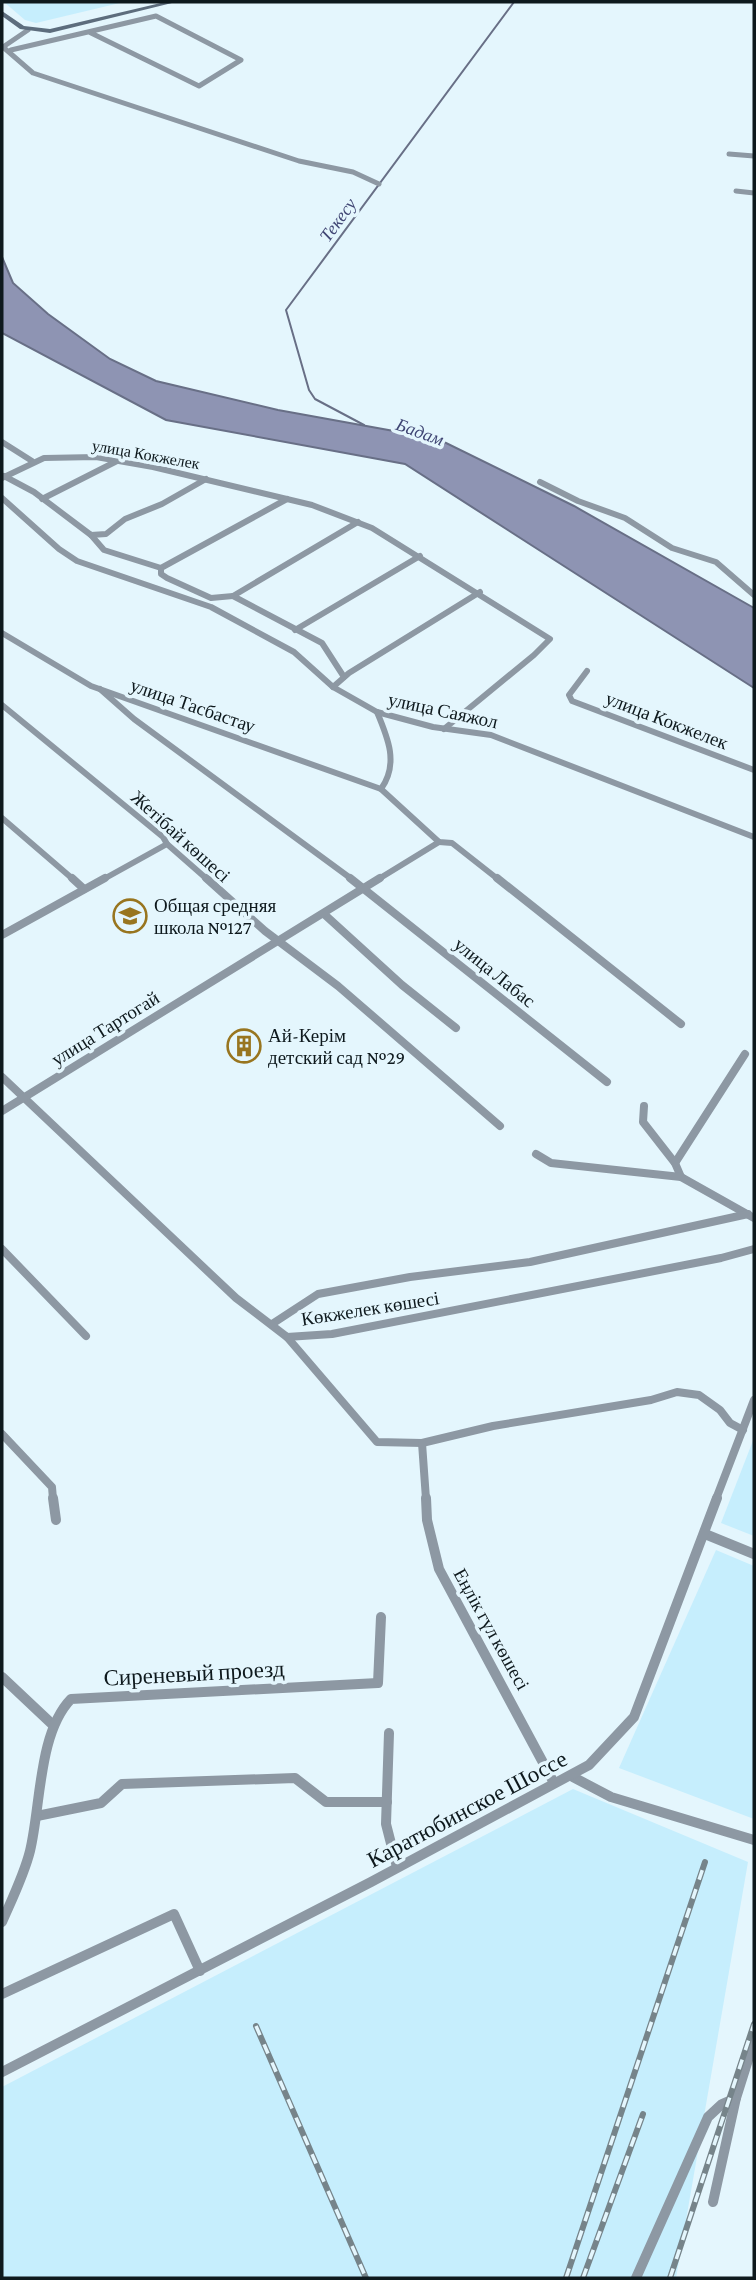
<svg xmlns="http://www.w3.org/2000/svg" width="756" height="2280" font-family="'Crimson Pro',serif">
	<rect width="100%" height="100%" fill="#e4f6fd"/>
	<g fill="#c6eefd">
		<path d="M4 2H124L36 23 25 20Z"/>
		<path d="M754 1438V1536L721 1523Z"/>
		<path d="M716 1550 754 1566V1819L619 1768Z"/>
		<path d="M573 1789 748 1862 676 2278H2V2087Z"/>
	</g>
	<path fill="#8e94b3" stroke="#686f86" stroke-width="2" d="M2 257 13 283 48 314 110 359 156 381 278 410 438 439 574 506 754 608V688L405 464 166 420 2 333Z"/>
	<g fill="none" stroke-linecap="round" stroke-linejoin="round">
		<path stroke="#686f86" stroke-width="2" d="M364 425 315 399 309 390 286 310 514 2"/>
		<g stroke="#8d98a3" stroke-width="5">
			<path d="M28 30 3 47 33 73 299 161 353 172 379 184"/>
			<path d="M11 50 156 16 241 60 199 86 89 32"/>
			<path d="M729 154 754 156"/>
			<path d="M736 191 754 193"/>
		</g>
		<g stroke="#8d98a3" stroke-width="6">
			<path d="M2 442 32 461"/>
			<path d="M4 476 34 492 91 535 106 534 125 519 162 504 206 479"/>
			<path d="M2 478 44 458 96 457 153 467 312 505 372 528 550 639 534 655 444 729"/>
			<path d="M540 482 578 501 625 518 672 548 716 562 754 595"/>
			<path d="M2 498 59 549 77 561 211 607 294 652 333 687 377 712 433 727 491 735 754 837"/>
			<path d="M42 499 117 461"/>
			<path d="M91 535 104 550 161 568"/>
			<path d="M161 568 287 499"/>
			<path d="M161 568V574L167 578 211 598 233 596"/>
			<path d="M295 630 420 556"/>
			<path d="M2 633 91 686 381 789C399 764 388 738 377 712"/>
			<path d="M587 671 569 695 572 701 754 770"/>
			<path d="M344 677 322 643 233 596 358 522"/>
			<path d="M333 687 349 673 480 592"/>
			<path d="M100 689 134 719 353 880"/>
			<path d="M2 705 163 837 167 844 208 880"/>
			<path d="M381 789 439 842 452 843 499 880"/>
			<path d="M2 818 74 880"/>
			<path d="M102 880 167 844"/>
			<path d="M377 880 439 842"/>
		</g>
		<g stroke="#8d98a3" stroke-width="8">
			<path d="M72 878 84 889"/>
			<path d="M206 878 265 931 338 986 500 1126"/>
			<path d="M350 878 607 1082"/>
			<path d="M497 878 681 1024"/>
			<path d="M324 914 402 985 456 1028"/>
			<path d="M2 935 105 878"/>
			<path d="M2 1077 236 1298 287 1337 332 1334 721 1258 754 1249"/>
			<path d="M644 1106 643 1122 675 1163 681 1177 754 1218"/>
			<path d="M2 1111 380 878"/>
			<path d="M536 1154 551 1163 681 1177"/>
			<path d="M675 1163 745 1054"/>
			<path d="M2 1249 86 1336"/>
			<path d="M272 1324 318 1294 410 1277 530 1262 748 1214"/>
			<path d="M287 1337 377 1442 422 1443 493 1426 651 1400 677 1392 699 1395 720 1410 730 1423 743 1430"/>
			<path d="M2 1434 52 1487 53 1499"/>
			<path d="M422 1443 426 1499"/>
			<path d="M716 1499 754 1400"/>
		</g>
		<g stroke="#8d98a3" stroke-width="10">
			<path d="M53 1498 56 1520"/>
			<path d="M426 1498 427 1520 439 1569 554 1783"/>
			<path d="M705 1534 754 1554"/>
			<path d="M2 1677 53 1725"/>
			<path d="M389 1733 386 1824 397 1867"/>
			<path d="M573 1777 611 1797 754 1840"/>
			<path d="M37 1816 101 1803 122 1784 295 1778 326 1802H387"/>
			<path d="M2 1922C12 1899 24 1875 30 1851 41 1806 38 1733 71 1699L378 1683 381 1617"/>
			<path d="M2 1994 174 1914 200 1971"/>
			<path d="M2 2072 371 1882 589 1765 634 1717 717 1498"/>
			<path d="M713 2202 736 2098 754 2041"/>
			<path d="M636 2278 708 2117 722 2104 736 2098"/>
		</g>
		<path fill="#5d6d7d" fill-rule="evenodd" d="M165 2H176L50 33 20 29 2 16V11L24 26 50 29Z"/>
		<defs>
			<g id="rail">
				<path d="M256 2026 366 2278"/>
				<path d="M566 2278 705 1862"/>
				<path d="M583 2278 643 2114"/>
				<path d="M670 2278 754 2024"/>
			</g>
		</defs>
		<use href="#rail" stroke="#76848a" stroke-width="6"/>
		<use href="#rail" stroke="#e4f6fd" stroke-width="3.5" stroke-dasharray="10" stroke-linecap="butt"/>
	</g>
	<defs>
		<symbol id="school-ring" viewBox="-11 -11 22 22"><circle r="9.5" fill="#e4f6fd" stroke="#98751f" stroke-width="1.5"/><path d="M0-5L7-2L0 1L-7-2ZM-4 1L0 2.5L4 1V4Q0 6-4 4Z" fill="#98751f"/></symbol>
		<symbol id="building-ring" viewBox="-11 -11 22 22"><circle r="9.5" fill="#e4f6fd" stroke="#98751f" stroke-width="1.5"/><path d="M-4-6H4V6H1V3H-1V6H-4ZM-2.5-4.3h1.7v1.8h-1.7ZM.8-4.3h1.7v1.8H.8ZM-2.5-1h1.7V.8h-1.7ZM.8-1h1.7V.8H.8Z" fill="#98751f"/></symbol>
	</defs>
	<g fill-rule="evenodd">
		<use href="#school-ring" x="111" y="897" width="38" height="38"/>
		<use href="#building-ring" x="225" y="1027" width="38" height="38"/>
	</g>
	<g text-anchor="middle" stroke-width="7" stroke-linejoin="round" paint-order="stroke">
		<g font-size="16" fill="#0e191d" stroke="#e4f6fd">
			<text transform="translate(146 454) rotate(10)" y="6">улица Кокжелек</text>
		</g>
		<g font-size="18" font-style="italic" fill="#404674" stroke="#e4f6fd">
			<text transform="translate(338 220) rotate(-54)" y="6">Текесу</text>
			<text transform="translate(420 432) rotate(20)" y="6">Бадам</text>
		</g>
		<g font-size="19" fill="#0e191d" stroke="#e4f6fd">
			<text transform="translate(193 705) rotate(19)" y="7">улица Тасбастау</text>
			<text transform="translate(443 710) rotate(12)" y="7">улица Саяжол</text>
			<text transform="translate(667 720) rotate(21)" y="7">улица Кокжелек</text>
			<text transform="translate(181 836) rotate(42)" y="7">Жетібай көшесі</text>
			<text transform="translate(495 972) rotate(39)" y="7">улица Лабас</text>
			<text transform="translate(105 1028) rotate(-32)" y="7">улица Тартогай</text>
			<text transform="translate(370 1308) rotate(-9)" y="7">Көкжелек көшесі</text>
			<text transform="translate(492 1629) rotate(61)" y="7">Еңлік гүл көшесі</text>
		</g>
		<g font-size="19" fill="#0e191d" stroke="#e4f6fd" text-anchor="start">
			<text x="154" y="912">Общая средняя<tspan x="154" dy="22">школа №127</tspan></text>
			<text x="268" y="1042">Ай-Керім<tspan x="268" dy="22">детский сад №29</tspan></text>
		</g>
		<g font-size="23" fill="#0e191d" stroke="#e4f6fd">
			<text transform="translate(194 1673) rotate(-3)" y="8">Сиреневый проезд</text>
			<text transform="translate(467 1809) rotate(-28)" y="8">Каратюбинское Шоссе</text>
		</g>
	</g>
	<rect width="756" height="2280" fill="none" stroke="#0e191d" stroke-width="7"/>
</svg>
